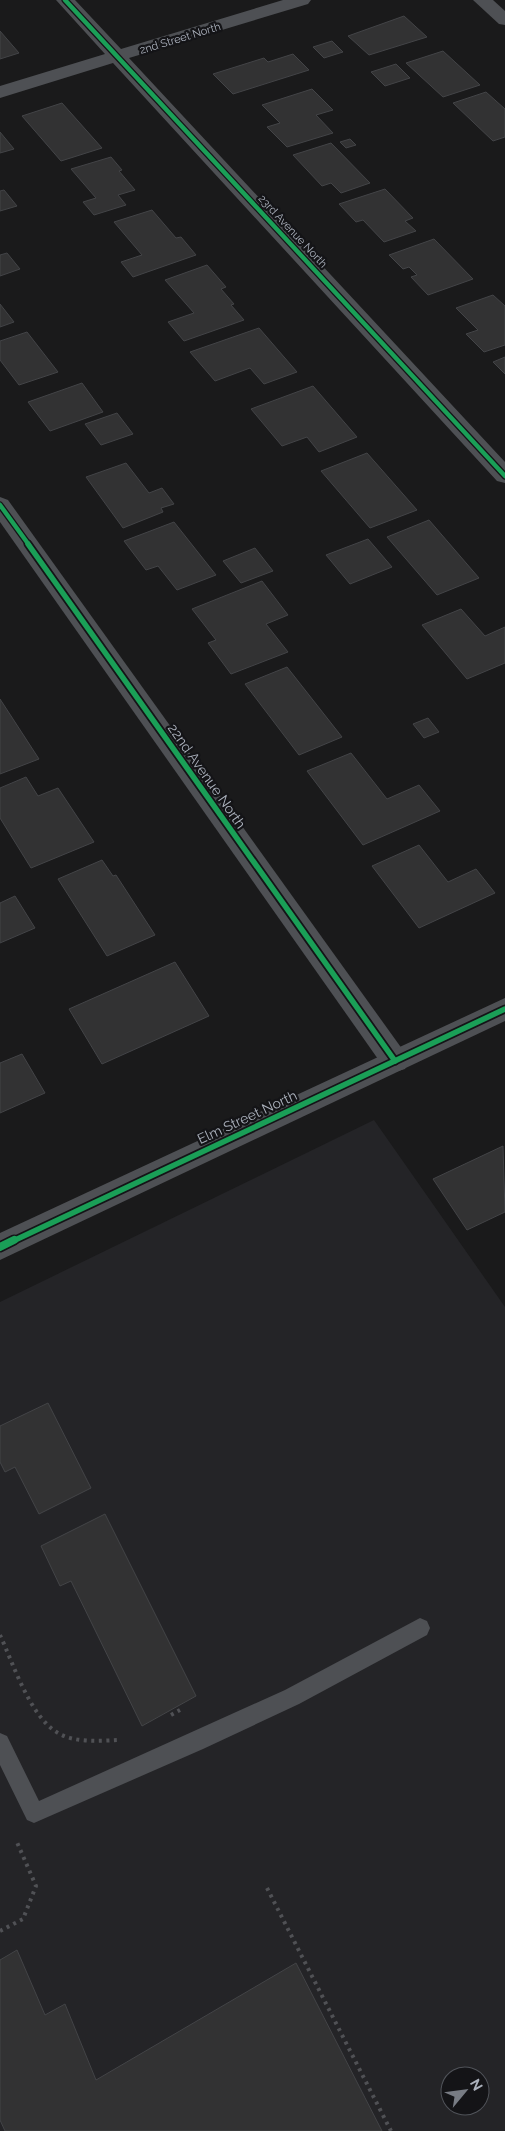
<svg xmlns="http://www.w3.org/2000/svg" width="505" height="2131" font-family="Raleway,sans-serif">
	<rect width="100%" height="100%" fill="#1a1a1b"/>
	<path fill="#242427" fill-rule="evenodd" d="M374 1120 505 1307V2131H0V1302ZM450 2076H480V2106H450Z"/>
	<g fill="#323233" stroke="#434447">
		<path d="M404 16 427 37 369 55 348 36Z"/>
		<path d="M0 31 19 53 0 59Z"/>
		<path d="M332 41 343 52 324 58 313 47Z"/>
		<path d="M443 51 480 85 443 97 406 63Z"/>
		<path d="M293 54 309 70 233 94 213 74 264 58 268 62Z"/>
		<path d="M396 64 410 78 385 86 371 72Z"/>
		<path d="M312 89 333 110 316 115 333 133 287 147 267 127 280 123 262 105Z"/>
		<path d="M486 92 505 109V137L493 141 453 103Z"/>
		<path d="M62 103 102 148 61 161 22 116Z"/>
		<path d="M0 132 14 149 0 153Z"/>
		<path d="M350 139 356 145 346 148 340 142Z"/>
		<path d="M331 143 370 183 341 193 331 183 322 186 293 155Z"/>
		<path d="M111 157 122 170 119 171 135 190 118 195 126 205 94 215 83 202 96 198 71 169Z"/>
		<path d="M385 189 413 218 405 221 416 231 384 242 363 220 356 222 339 204Z"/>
		<path d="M4 190 17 206 0 211V191Z"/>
		<path d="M152 210 176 238 181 237 196 255 133 277 121 262 142 255 114 222Z"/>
		<path d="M434 239 473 279 428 295 411 277 417 275 409 267 403 269 389 255Z"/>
		<path d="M7 253 20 269 0 276V255Z"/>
		<path d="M207 265 226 287 221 289 234 304 231 305 244 320 184 341 168 322 194 313 165 280Z"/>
		<path d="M493 295 505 306V345L484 352 466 334 478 330 456 308Z"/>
		<path d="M0 304 14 322 0 327Z"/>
		<path d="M259 328 297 372 264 384 250 368 215 381 190 352Z"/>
		<path d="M27 332 58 372 19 385 0 360V341Z"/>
		<path d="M505 357V374L493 362Z"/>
		<path d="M82 383 103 412 50 431 28 402Z"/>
		<path d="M313 386 357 437 319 452 307 437 282 446 251 409Z"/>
		<path d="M117 413 133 434 101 445 85 424Z"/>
		<path d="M367 453 417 510 370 528 321 471Z"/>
		<path d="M126 463 149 493 162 488 174 504 161 508 163 512 123 528 86 477Z"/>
		<path d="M429 520 479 578 437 595 387 537Z"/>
		<path d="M174 522 216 575 177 590 158 566 146 570 124 541Z"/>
		<path d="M368 539 392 567 350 584 326 555Z"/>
		<path d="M255 548 273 571 241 583 223 561Z"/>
		<path d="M262 581 288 615 266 624 288 652 231 674 208 643 216 640 192 609Z"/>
		<path d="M461 609 485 636 505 627V663L467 679 422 625Z"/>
		<path d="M287 667 342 737 299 755 245 684Z"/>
		<path d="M0 699 39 759 0 774Z"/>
		<path d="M428 718 439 732 424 738 413 724Z"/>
		<path d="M351 753 387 799 419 785 440 811 363 845 307 771Z"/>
		<path d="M26 777 38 796 58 788 94 842 31 868 0 818V788Z"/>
		<path d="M419 845 448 882 476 869 495 893 419 928 372 866Z"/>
		<path d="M102 860 113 876 116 875 155 935 107 956 58 879Z"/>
		<path d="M15 896 35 928 0 943V903Z"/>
		<path d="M175 962 209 1016 102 1064 69 1009Z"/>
		<path d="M22 1054 45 1093 0 1113V1063Z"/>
		<path d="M503 1146 505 1212 467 1230 433 1179Z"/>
		<path d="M48 1403 91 1488 39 1514 15 1467 5 1472 0 1462V1426Z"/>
		<path d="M105 1514 196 1696 142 1726 71 1581 60 1586 41 1546Z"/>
		<path d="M17 1950 45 2015 65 2004 96 2080 296 1963 382 2131H5L0 2120V1960Z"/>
	</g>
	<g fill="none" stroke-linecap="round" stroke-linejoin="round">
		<g stroke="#505155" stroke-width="4" stroke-dasharray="3 4.5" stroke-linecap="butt">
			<path d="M0 1635C13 1663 30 1717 58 1733 75 1743 99 1741 118 1740"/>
			<path d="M171 1715 180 1710"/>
			<path d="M267 1888 391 2131"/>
			<path d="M0 1931 23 1919 36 1886 16 1840"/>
		</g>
		<path fill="#4e5054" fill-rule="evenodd" d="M420 1618 427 1621 430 1628 427 1635 299 1704 203 1749 34 1823 27 1820 0 1765V1733L7 1736 39 1801 285 1690Z"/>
		<g fill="#4e5054" fill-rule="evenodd">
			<path d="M56 0H75L121 49 283 0H311L308 4 129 58 505 462V483L497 481 113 63 0 98V86L105 54Z"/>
			<path d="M473 0H493L505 11V25L499 24Z"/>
			<path d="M0 497 8 500 405 1053 409 1061 405 1069 395 1072 385 1069 0 522Z"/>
		</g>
		<path fill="#4e5054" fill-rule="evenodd" d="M505 998V1021L0 1260V1233Z"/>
		<defs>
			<g id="cycleway-far2">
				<path d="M65 0 505 476"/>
				<path d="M0 505 29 545"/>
			</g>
			<g id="cycleway-far1">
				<path d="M28 544 395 1061"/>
				<path d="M11 1242 505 1009"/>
			</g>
			<path id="cycleway" d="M0 1247 14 1240"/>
		</defs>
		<use href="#cycleway-far2" stroke="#141417" stroke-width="7"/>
		<use href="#cycleway-far1" stroke="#141417" stroke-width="9"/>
		<use href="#cycleway" stroke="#141417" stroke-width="11"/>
		<use href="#cycleway-far2" stroke="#1a9f57" stroke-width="4.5"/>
		<use href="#cycleway-far1" stroke="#1a9f57" stroke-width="5.5"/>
		<use href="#cycleway" stroke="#1a9f57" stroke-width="8"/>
	</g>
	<g text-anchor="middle" stroke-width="4.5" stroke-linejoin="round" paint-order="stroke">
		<g font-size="11" fill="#abb1bc" stroke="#141417">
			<text transform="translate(180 38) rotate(-17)" y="4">2nd Street North</text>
			<text transform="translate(293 231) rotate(47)" y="4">23rd Avenue North</text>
		</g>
		<g font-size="14" fill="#abb1bc" stroke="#141417">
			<text transform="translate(207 776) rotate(55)" y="5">22nd Avenue North</text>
			<text transform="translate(247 1117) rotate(-25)" y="5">Elm Street North</text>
		</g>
	</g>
	<g transform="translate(465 2091) rotate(61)"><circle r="24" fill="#141417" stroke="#505359"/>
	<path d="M0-4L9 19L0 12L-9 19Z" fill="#787c84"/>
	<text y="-8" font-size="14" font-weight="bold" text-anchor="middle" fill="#abb1bc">N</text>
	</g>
</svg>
